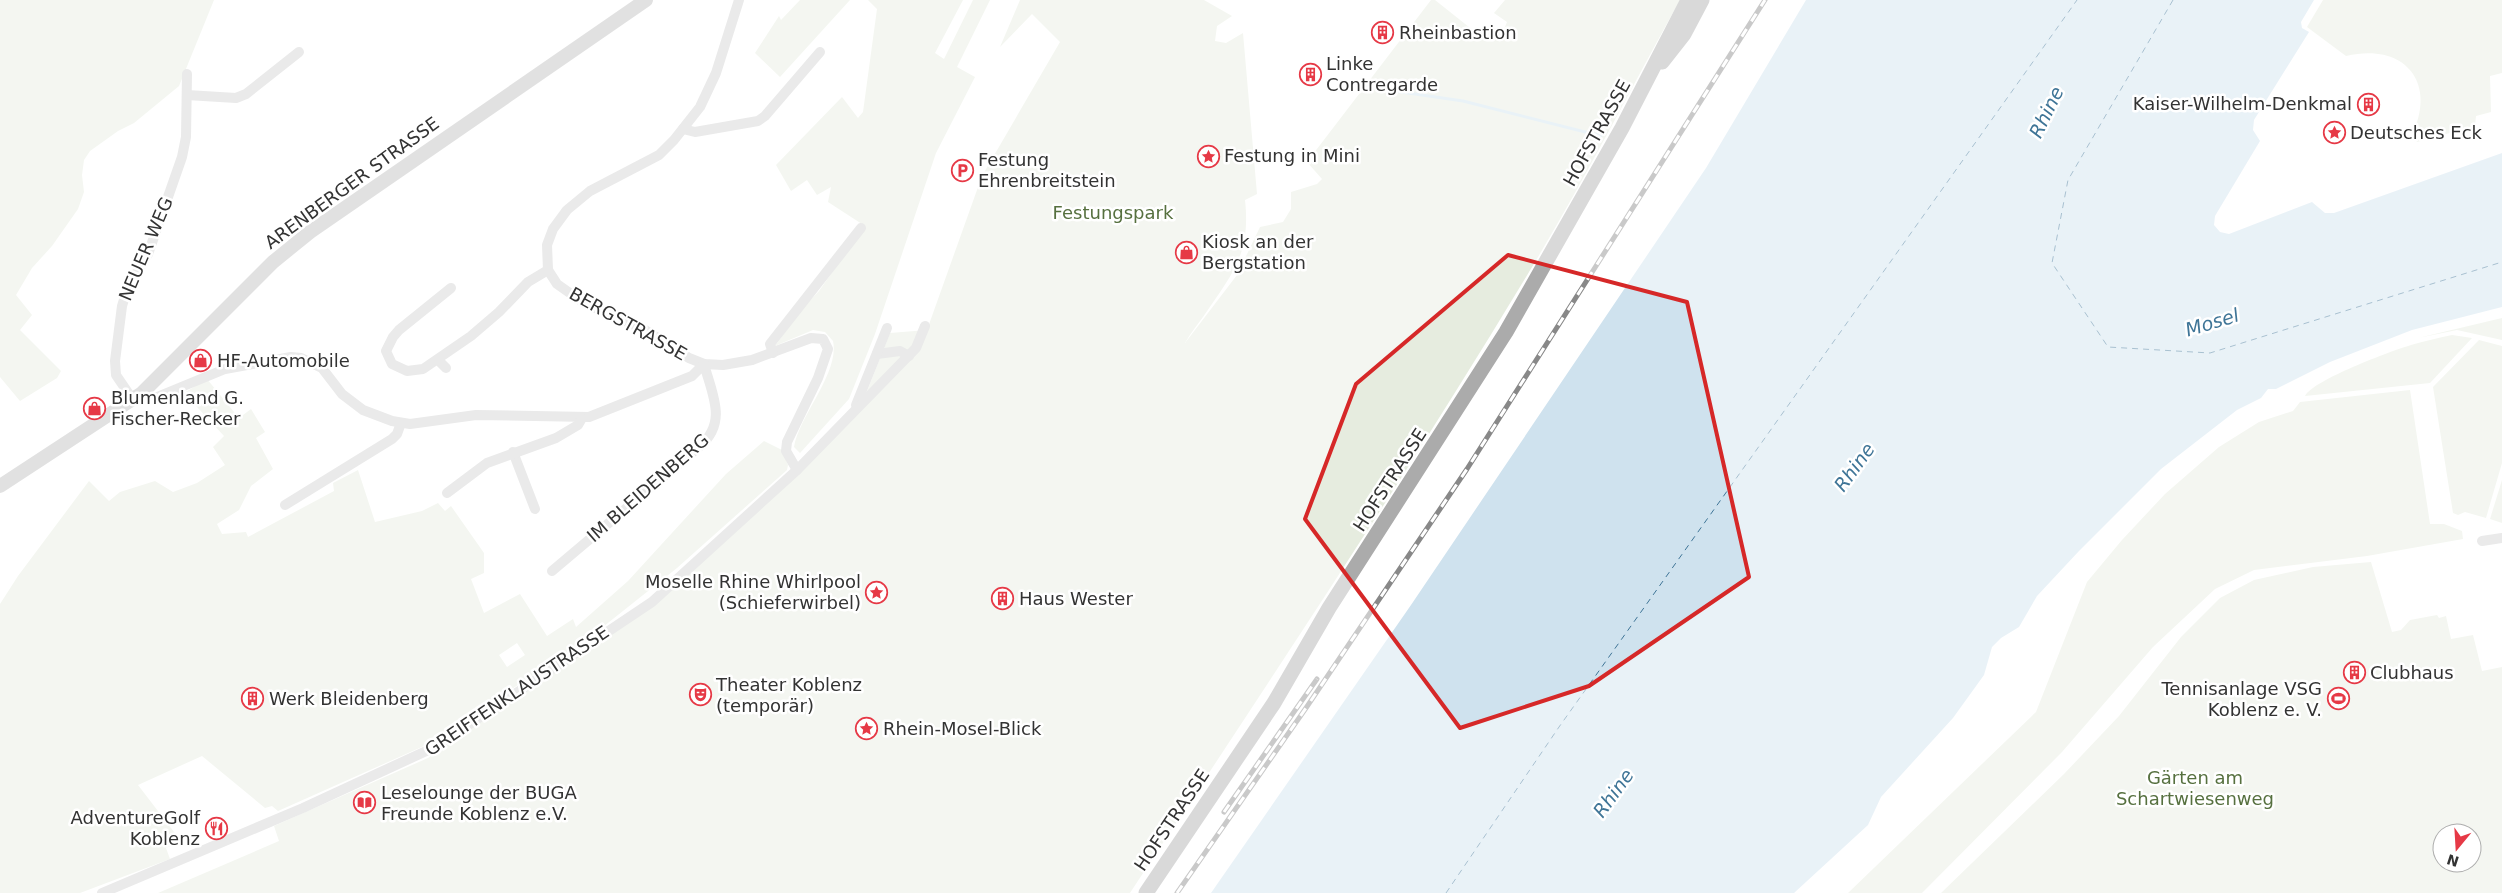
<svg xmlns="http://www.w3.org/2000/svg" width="2502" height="893" font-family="'DejaVu Sans',sans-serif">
	<rect width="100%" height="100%" fill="#fff"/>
	<g fill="#e6ecdf" fill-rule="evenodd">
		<path d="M0 0H214L179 86 134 123 118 131 90 151 84 160 82 175 84 192 78 209 52 246 32 268 16 295 32 315 20 330 61 371 57 378 20 401 0 377Z"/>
		<path d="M800 0H850L780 77 755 53 779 16 781 20Z"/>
		<path d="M868 0H963L935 53 944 59 973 0H990L957 67 975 77 936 153 875 334 849 399 800 453 794 447C799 416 840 372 833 341L825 332 813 330 775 346 802 309 819 291 865 226 828 202 831 187 817 195 807 180 791 191 776 165 842 97 858 118 863 112 877 9Z"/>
		<path d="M1020 0H1204L1232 16 1217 26 1215 41 1226 43 1243 33 1257 194 1245 200C1251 255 1232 274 1203 317 1197 325 1190 334 1185 343L1237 275 1260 227 1283 222 1291 209V192L1317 184 1322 179 1307 162 1431 0H1435L1479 35 1485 25 1503 32 1507 22 1494 13 1505 0H1680C1630 90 1583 183 1529 272 1402 483 1265 687 1130 893H158L279 841 274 826 428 758 654 604 858 414 890 333 927 330 982 176 1060 42 1032 14 1000 47Z"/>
		<path d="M2323 0H2502V73L2490 76 2491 112 2476 116 2475 126 2417 142 2412 135C2438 81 2403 42 2346 56L2307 27Z"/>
		<path d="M2502 318V340L2457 330 2418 338Z"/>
		<path d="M2452 335 2472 338 2430 383 2305 396C2313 380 2391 351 2411 345 2424 341 2438 338 2452 335Z"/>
		<path d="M2479 340 2502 346V463L2486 518 2465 512 2458 515 2453 513 2433 387Z"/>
		<path d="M207 379 239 418 251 409 265 432 256 438 273 469 251 486 239 510 217 524 222 534 246 532 248 537 334 491 333 483 358 470 375 522 422 511 438 503 445 511 451 506 484 553V573L471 579 484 613 520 594 547 636 573 619 576 627 628 581 726 474 764 441 782 450 788 465 787 470 677 568 584 642 424 746 278 811 272 806 265 808 202 756 138 785 181 841 166 848 170 859 80 893H0V604L18 576 89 481 109 501 120 492 155 481 173 492 197 483 225 465 213 447 224 436 184 393ZM517 643 525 655 507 667 499 655Z"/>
		<path d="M2410 390 2430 524H2444L2462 531 2463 539 2367 556 2254 570 2215 589 2153 647 2062 752 1922 893H1848L2036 712 2087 582 2122 540 2165 494 2219 447 2259 422 2293 411 2300 402Z"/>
		<path d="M2502 480V523L2490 519Z"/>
		<path d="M2371 562 2392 632 2401 630 2410 620 2437 615 2439 618 2446 616 2451 639 2473 635 2482 671 2502 667V893H1941L2064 774 2119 716 2181 637 2220 598 2254 580 2313 567ZM2442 833H2472V863H2442Z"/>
	</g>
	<path fill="#cfe2ee" d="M1806 0H2314L2301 22 2302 28 2309 32 2254 120 2253 130 2260 141 2215 216 2214 225 2220 232 2229 234 2312 202 2325 213H2334L2502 153V307L2412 330 2330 362 2276 389H2268L2261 398 2237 410 2161 469 2079 551 2037 596 2019 627 2001 638 1992 647 1984 675 1953 718 1881 797 1868 825 1794 893H1211L1411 605 1706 168Z"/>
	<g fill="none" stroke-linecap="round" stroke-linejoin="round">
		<path stroke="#cfe2ee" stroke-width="3" d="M1367 87 1463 101 1601 136"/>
		<g stroke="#3f7597" stroke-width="1" stroke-dasharray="6 5" stroke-linecap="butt">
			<path d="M2173 0 2068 180 2052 263 2108 347 2210 353 2502 262"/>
			<path d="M1446 893 1559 727 2077 0"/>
		</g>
		<g stroke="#d0d0d0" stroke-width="10">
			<path d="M739 0 716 73 700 107 674 140 659 155 590 191 567 210 553 229 547 245 548 270 557 284 584 303 645 330 689 358 704 364 723 365 752 360 811 338 823 339 828 349 818 378 787 442 786 451 797 470"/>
			<path d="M187 95 236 98 246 94 299 52"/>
			<path d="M683 129 695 132 758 121 765 116 820 52"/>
			<path d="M451 288 399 330 393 337 386 351 392 364 407 371 423 369 471 336 499 312 528 282 548 270"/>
			<path d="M773 353 770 344 861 228"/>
			<path d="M877 354 900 351 909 356"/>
			<path d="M438 360 446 368"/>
			<path d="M142 393 148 397H157L225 369 291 357 301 358 322 368 342 394 363 410 392 421 410 424 476 415 589 417 692 376 704 364C712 394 728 422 700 446L552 571"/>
			<path d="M133 400 116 375 115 361 122 306 128 287 148 254 182 157 186 137 187 74"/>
			<path d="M856 405 887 328"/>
			<path d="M513 452 535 509"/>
			<path d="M447 493 487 463 556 438 578 425 582 418"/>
			<path d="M285 505 392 439 397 434 401 423"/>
			<path d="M2482 541 2502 538"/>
			<path d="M102 893 303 808 437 746 652 602 797 470 916 348 925 326"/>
		</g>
		<path stroke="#bdbdbd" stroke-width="14" d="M0 486 142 393 273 262 310 232 646 0"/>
		<g stroke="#ababab" stroke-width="15">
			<path d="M1662 62 1684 34 1702 0"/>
			<path d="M1146 893 1274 703 1329 608 1506 332 1622 128 1688 0"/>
		</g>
		<defs>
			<g id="rail">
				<path d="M1224 812 1317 679"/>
				<path d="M1177 893 1306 708 1467 469 1765 0"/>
			</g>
		</defs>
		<use href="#rail" stroke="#888" stroke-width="5"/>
		<use href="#rail" stroke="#fff" stroke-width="3" stroke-dasharray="9" stroke-linecap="butt"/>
	</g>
	<path d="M0 0H2502V893H0ZM1508 255 1687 302 1749 577 1589 686 1460 728 1305 519 1356 384Z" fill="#fff" fill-opacity=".55" fill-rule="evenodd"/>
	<path fill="none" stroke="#d62828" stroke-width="4" stroke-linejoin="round" d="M1508 255 1687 302 1749 577 1589 686 1460 728 1305 519 1356 384Z"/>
	<defs>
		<symbol id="building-ring" viewBox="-11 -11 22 22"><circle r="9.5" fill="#fff" stroke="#e63946" stroke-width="1.5"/><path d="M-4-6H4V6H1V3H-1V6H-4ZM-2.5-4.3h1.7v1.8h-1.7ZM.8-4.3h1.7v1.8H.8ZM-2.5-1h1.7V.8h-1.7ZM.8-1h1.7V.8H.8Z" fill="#e63946"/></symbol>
		<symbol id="sight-ring" viewBox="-11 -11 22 22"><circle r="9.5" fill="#fff" stroke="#e63946" stroke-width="1.5"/><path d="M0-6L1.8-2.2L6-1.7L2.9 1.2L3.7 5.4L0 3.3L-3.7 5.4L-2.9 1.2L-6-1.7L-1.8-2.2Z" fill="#e63946"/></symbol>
		<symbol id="parking-ring" viewBox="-11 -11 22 22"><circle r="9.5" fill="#fff" stroke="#e63946" stroke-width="1.5"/><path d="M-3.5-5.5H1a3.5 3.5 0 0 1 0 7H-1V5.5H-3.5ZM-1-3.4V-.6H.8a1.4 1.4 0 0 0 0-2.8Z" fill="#e63946"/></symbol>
		<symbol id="shop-ring" viewBox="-11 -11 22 22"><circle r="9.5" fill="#fff" stroke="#e63946" stroke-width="1.5"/><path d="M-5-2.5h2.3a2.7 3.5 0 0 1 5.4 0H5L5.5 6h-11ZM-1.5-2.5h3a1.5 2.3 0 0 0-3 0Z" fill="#e63946"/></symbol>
		<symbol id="theatre-ring" viewBox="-11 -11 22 22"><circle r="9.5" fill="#fff" stroke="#e63946" stroke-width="1.5"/><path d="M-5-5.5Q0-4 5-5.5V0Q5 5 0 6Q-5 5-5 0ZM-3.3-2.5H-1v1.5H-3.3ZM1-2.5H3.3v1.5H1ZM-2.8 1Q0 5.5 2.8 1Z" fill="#e63946"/></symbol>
		<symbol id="stadium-ring" viewBox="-11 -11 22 22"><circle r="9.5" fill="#fff" stroke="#e63946" stroke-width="1.5"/><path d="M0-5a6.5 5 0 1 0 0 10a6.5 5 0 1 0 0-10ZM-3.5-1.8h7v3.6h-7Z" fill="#e63946"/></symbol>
		<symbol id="library-ring" viewBox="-11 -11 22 22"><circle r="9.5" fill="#fff" stroke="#e63946" stroke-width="1.5"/><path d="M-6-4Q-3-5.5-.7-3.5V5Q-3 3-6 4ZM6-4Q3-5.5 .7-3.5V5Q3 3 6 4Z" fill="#e63946"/></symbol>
		<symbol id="restaurant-ring" viewBox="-11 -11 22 22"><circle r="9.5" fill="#fff" stroke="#e63946" stroke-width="1.5"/><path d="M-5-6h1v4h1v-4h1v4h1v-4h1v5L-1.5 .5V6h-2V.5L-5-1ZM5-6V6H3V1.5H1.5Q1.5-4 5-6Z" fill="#e63946"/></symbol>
	</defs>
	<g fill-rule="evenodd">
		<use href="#building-ring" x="1370" y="20" width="25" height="25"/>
		<use href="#building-ring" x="1298" y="62" width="25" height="25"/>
		<use href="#building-ring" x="2356" y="92" width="25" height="25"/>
		<use href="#sight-ring" x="2322" y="120" width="25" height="25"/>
		<use href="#sight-ring" x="1196" y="144" width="25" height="25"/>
		<use href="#parking-ring" x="950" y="158" width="25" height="25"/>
		<use href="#shop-ring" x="1174" y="240" width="25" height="25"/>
		<use href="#shop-ring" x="188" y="348" width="25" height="25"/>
		<use href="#shop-ring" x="82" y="396" width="25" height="25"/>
		<use href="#sight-ring" x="864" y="580" width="25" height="25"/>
		<use href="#building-ring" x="990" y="586" width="25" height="25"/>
		<use href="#building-ring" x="2342" y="660" width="25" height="25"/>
		<use href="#theatre-ring" x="688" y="682" width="25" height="25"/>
		<use href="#building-ring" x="240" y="686" width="25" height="25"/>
		<use href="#stadium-ring" x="2326" y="686" width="25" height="25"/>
		<use href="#sight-ring" x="854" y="716" width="25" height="25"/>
		<use href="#library-ring" x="352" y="790" width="25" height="25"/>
		<use href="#restaurant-ring" x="204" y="816" width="25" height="25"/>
	</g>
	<g text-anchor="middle" stroke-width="5" stroke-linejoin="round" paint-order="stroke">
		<g font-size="18" fill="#333" stroke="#fff" text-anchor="start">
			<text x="1399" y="39">Rheinbastion</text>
			<text x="1326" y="70">Linke<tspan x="1326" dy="21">Contregarde</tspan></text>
			<text x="2352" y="110" text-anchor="end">Kaiser-Wilhelm-Denkmal</text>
			<text x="2350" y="139">Deutsches Eck</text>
			<text x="1224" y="162">Festung in Mini</text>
			<text x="978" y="166">Festung<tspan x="978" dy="21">Ehrenbreitstein</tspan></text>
			<text x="1202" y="248">Kiosk an der<tspan x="1202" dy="21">Bergstation</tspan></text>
			<text x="217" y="367">HF-Automobile</text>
			<text x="111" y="404">Blumenland G.<tspan x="111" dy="21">Fischer-Recker</tspan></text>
			<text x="861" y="588" text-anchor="end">Moselle Rhine Whirlpool<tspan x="861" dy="21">(Schieferwirbel)</tspan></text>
			<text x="1019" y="605">Haus Wester</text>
			<text x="2370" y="679">Clubhaus</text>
			<text x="716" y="691">Theater Koblenz<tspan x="716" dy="21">(temporär)</tspan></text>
			<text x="2322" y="695" text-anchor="end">Tennisanlage VSG<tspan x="2322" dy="21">Koblenz e. V.</tspan></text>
			<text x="269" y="705">Werk Bleidenberg</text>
			<text x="883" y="735">Rhein-Mosel-Blick</text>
			<text x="381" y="799">Leselounge der BUGA<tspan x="381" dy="21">Freunde Koblenz e.V.</tspan></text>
			<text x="200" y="824" text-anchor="end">AdventureGolf<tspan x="200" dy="21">Koblenz</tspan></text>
		</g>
		<g font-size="18" fill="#333" stroke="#fff">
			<text transform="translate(1597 133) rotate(-61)" y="6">HOFSTRASSE</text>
			<text transform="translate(352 183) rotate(-36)" y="6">ARENBERGER STRASSE</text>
			<text transform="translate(146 249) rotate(-67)" y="6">NEUER WEG</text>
			<text transform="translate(628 324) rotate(29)" y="6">BERGSTRASSE</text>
			<text transform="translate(1390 480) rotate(-57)" y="6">HOFSTRASSE</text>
			<text transform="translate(648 488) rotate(-41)" y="6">IM BLEIDENBERG</text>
			<text transform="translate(517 691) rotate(-34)" y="6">GREIFFENKLAUSTRASSE</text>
			<text transform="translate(1172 820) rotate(-56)" y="6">HOFSTRASSE</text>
		</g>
		<g font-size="18" fill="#56703f" stroke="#fff">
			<text x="1113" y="219">Festungspark</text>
			<text x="2195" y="784">Gärten am<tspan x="2195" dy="21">Schartwiesenweg</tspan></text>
		</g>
		<g font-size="19" font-style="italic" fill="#3f7597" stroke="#fff">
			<text transform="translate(2046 112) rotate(-64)" y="7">Rhine</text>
			<text transform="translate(2212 322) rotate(-17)" y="7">Mosel</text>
			<text transform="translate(1854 467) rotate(-54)" y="7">Rhine</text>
			<text transform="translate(1613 793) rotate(-54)" y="7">Rhine</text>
		</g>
	</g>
	<g transform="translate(2457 848) rotate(198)"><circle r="24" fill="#ffffff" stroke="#adadad"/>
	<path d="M0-4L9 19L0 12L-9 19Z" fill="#e63946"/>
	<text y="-8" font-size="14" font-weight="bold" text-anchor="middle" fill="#333333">N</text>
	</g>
</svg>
